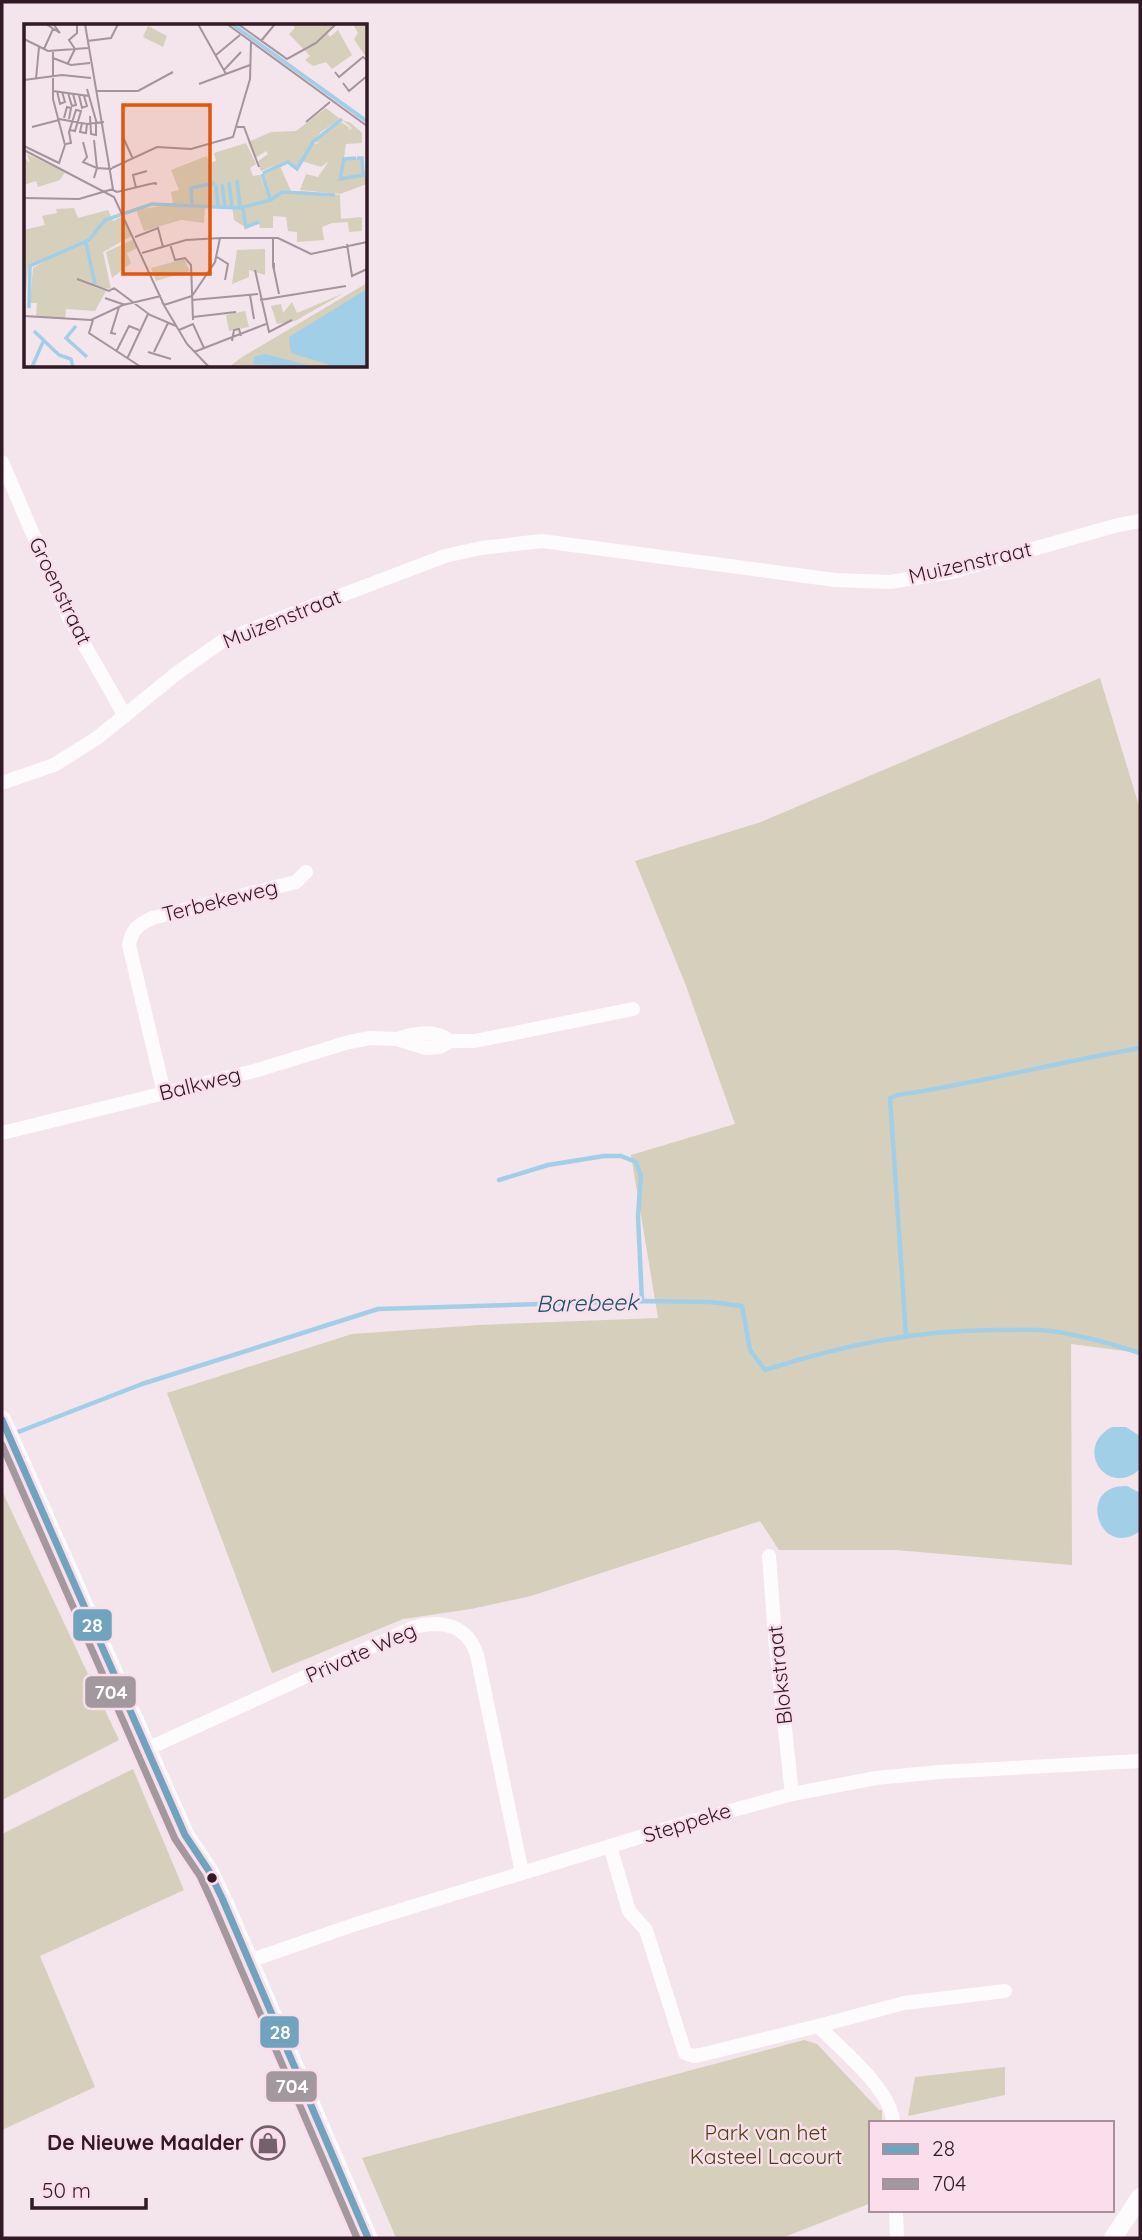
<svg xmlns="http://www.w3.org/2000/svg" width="1142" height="2240" font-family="Quicksand,sans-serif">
	<rect width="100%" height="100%" fill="#f4e4ec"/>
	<g fill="#d6cfbc">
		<path d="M1100 678 1140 809V1353L1071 1344 1072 1565 896 1550H779L760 1521 531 1596 471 1609 403 1619 272 1673 167 1393 352 1334 479 1325 658 1318 631 1155 735 1124 685 983 635 861 761 822Z"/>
		<path d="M2 1491 119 1740 2 1800Z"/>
		<path d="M133 1769 184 1890 40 1956 95 2087 2 2130V1834Z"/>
		<path d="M804 2040 817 2044 879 2110H882V2123H871V2203L782 2238H396L362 2158Z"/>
		<path d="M1005 2067V2095L908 2116 915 2077Z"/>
	</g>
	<g fill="#a1cfe8">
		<path d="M1112 1427H1126L1140 1436V1469C1108 1499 1072 1448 1112 1427Z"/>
		<path d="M1127 1486 1140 1493V1531C1099 1561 1075 1484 1127 1486Z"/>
	</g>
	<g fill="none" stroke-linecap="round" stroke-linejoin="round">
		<g stroke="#a1cfe8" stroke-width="4.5">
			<path d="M499 1180 548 1165 604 1156H621L636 1162 641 1176 638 1216 642 1301"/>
			<path d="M906 1336 890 1098 898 1095C979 1083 1059 1062 1140 1048"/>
			<path d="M13 1434 142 1384 378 1309 642 1301 710 1302 742 1306 750 1350 765 1370C843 1345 920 1329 1003 1330 1019 1330 1036 1329 1051 1331 1081 1335 1112 1344 1140 1353"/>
		</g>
		<g stroke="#fdfbfc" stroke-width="14">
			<path d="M2 462 68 616 125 716"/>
			<path d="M2 783 54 765 97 738 177 673 224 640 445 556 481 548 542 541 835 580 890 582 952 572 1118 525 1140 521"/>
			<path d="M450 1041H475L633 1009"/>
			<path d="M164 1093 129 945C132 929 138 925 152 918L296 882 306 872"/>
			<path d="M2 1133 254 1071 349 1042 370 1038 397 1039 426 1048 440 1047 450 1041C435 1029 414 1033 397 1039"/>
			<path d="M769 1556 775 1637 792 1794"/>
			<path d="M147 1749 412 1628C440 1619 467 1624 477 1655L522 1873"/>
			<path d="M610 1846 629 1911 646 1930 685 2053 693 2056 700 2055 818 2026C840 2048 893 2091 893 2123"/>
			<path d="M249 1961 359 1923 679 1825 792 1794 876 1778 939 1772 1140 1761"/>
			<path d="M818 2026 904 2003 1005 1991"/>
			<path d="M896 2210 897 2238"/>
		</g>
		<path stroke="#fdfbfc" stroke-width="18" d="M1113 2238 1140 2197"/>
		<path stroke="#fdfbfc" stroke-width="19" d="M2 1420 185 1835 209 1871 222 1898 368 2238"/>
		<defs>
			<path id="bus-1" d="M2 1420 185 1835 209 1871 222 1898 368 2238"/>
			<path id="bus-2" d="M2 1445 175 1839 200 1876 212 1902 357 2238"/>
		</defs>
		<use href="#bus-1" stroke="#fadeeb" stroke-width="12"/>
		<use href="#bus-2" stroke="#fadeeb" stroke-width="12"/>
		<use href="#bus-1" stroke="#70a3bd" stroke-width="7"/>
		<use href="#bus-2" stroke="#a2989d" stroke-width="7"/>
	</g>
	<defs>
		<symbol id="shop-ring" viewBox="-11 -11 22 22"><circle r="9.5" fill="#fadeeb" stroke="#75606b" stroke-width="1.5"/><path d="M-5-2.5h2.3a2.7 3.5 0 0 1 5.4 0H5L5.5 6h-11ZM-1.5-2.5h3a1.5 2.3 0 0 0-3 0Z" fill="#75606b"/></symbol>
	</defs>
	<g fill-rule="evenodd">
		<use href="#shop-ring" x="249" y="2124" width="38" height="38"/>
	</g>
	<circle fill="#311925" stroke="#fadeeb" stroke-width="2.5" cx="212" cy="1878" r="6"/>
	<g text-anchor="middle" stroke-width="5" stroke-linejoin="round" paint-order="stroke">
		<g font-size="21" fill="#311925" stroke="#fadeeb">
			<text transform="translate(970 563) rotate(-13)" y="7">Muizenstraat</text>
			<text transform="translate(60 591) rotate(64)" y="7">Groenstraat</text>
			<text transform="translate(282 619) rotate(-22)" y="7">Muizenstraat</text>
			<text transform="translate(220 901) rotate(-14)" y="7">Terbekeweg</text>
			<text transform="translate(200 1084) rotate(-14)" y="7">Balkweg</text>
			<text transform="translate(361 1653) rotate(-24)" y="7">Private Weg</text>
			<text transform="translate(780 1675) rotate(-96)" y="7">Blokstraat</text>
			<text transform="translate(687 1823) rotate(-17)" y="7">Steppeke</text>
		</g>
		<g font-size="21" fill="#474613" stroke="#fadeeb">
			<text x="766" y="2140">Park van het<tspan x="766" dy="24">Kasteel Lacourt</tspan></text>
		</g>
		<g font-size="21" font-weight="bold" fill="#311925" stroke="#fadeeb" text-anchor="end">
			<text x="244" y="2150">De Nieuwe Maalder</text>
		</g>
		<g font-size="23" font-style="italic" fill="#18546b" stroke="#fadeeb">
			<text transform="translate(587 1303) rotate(-1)" y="8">Barebeek</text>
		</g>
	</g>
	<g transform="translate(24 24)">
		<rect width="343" height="343" fill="#f4e4ec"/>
		<path d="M268 0H310L303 9 306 13 314 6 328 31 308 45 302 38 289 42 281 36 286 32 265 10 271 4ZM329 0H343V35L330 15 334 9ZM124 2 143 12 139 23 119 13ZM302 84 316 95 297 108 291 115 317 98 326 104 323 107 328 104 318 96 327 99 338 109V119L322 120 320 134H338L343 160 316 170 276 166 282 150 294 153 305 137 297 143 278 137 288 120 296 119 289 117 272 144 264 138 255 140 268 169 257 167 247 175 238 150 250 142 237 147 233 138 244 130 242 127 231 134 224 118 247 108 272 107ZM222 119 232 140 226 144 229 152 236 151 245 177 258 169 280 167 316 171 317 195 338 193V207L325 208 324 198 308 199 298 203 300 216 273 218V208L264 207 262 193 249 192V204H236L235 198 222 204 210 196 208 182 181 183 180 199 157 196 120 207 112 186 149 180 147 168 155 166 147 146 183 132 185 139 192 137 190 129ZM3 130 41 148 36 156 14 163 12 157 0 161V134L6 139ZM50 184 54 194 84 186 89 197 99 192 108 212 79 228 87 265 65 261 82 267 71 287 42 285 41 295 12 292 13 279H6L9 244 34 229 4 243 0 291V206L21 201 18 192 33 189 32 185ZM110 215 113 224 103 229 107 239 88 254 82 228ZM241 225V251L225 246V253L208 260 213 226ZM160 235 166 247 132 257 127 244ZM343 259V343H205L218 333ZM320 269 271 297 253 300 247 282 257 280 259 289 268 278 273 289ZM221 287 225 303 205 307 202 291Z" fill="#d6cfbc"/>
		<path d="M205 0H211L343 95V100ZM343 265V343L309 342 267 329 265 313ZM241 330 253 333 291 343 229 340 230 333Z" fill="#a1cfe8"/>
		<path fill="none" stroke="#a1cfe8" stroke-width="3.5" d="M332 134 320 135 316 155 339 151 338 134H333M239 149 264 138 273 145 289 118 318 95M238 150 246 175M213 156 216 183M205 158 208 184M198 160 201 183M192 161 194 183M168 180 167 164 191 159M219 184 222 203 235 198M62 219 71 260M5 284 6 242 65 216 81 196 128 180 215 184 247 176 258 168 311 171M52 302 42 314 63 333M10 307 35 331 47 335 49 343M8 343 19 318"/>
		<path fill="none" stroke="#a6939c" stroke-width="2" d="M22 0 36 9 30 1M174 0 202 50M203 0 343 102M214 0 263 35 292 19 312 0M0 15 24 27 64 24M63 17 87 14 94 0M237 17 251 0M20 25 29 5M192 31 216 11M29 34 47 41 66 39M44 39 51 25 45 16 53 9V0M200 46 217 28M311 48 315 53 339 33 343 36M12 55 15 23M0 56 38 51 67 54M319 59 325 67 343 52M175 60 226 41M63 65 73 100M29 67 65 72M33 67 36 80 41 78 38 68M72 67H114L149 48M44 69 48 82 52 81 49 70M55 71 58 84 63 82 60 72M66 92 67 110 72 111V100M40 94 43 83 47 84 45 95M35 95 63 100 80 98M282 98 306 78M58 99 56 108 62 109 63 100M8 103 35 96M213 103H220L235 143M99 113 109 135M70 116 73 144 88 145M59 118 63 133 59 138 73 144 70 154M42 120 47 119 45 108 52 86 57 87 51 107 46 106M0 122 35 139 41 121 29 75V27M0 126 90 173 140 281M88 144 133 123 167 125 209 113 226 55 227 18M112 164 109 151 123 147M89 166 93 168 126 160 131 159 133 160 129 159M0 174 55 175 89 165 61 0M111 213 134 204 139 223M249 213V242L250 246V239M146 220 151 236 161 234 167 241 169 296M323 220 328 252 343 245M118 229 162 216 196 214M193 233 204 240 201 256M231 246 245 308 268 296M250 246 255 270M53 255 85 267 90 264M90 264 126 291 152 302M226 271 230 295M168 272 191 238 196 214H254L287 230 343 218M81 274 101 281M168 276 234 270M236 276 322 262M138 278 163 320 185 343M140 281 168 272M0 292 67 296 99 281 137 272M169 293 212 288M69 296 65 309 117 343M155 306 169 300 180 324M92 310 87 309 95 283M208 317 210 306 215 305 217 312M92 328 105 302 115 306M124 328 147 335M130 328 144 299M170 328 242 300M103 335 124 290"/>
		<path fill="#df560d" fill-opacity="0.15" stroke="#df560d" stroke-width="3.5" d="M99 81H186V250H99Z"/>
		<rect width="343" height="343" fill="none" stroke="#311925" stroke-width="3.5"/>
	</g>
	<g stroke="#fadeeb" stroke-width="2.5">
		<rect x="72" y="1608" width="41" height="34" rx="7" fill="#70a3bd"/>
		<rect x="84" y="1675" width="53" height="34" rx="7" fill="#a2989d"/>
		<rect x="259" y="2015" width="41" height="34" rx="7" fill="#70a3bd"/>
		<rect x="265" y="2070" width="53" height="33" rx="7" fill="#a2989d"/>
	</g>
	<g font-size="19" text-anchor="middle" font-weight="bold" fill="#fff">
		<text x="92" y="1632">28</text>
		<text x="111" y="1699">704</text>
		<text x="280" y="2039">28</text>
		<text x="292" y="2093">704</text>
	</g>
	<rect width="1142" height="2240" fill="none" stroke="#311925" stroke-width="7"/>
	<rect x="869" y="2121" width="245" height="91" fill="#fadeeb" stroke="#aa8f9c" stroke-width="2"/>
	<rect x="883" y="2144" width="35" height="10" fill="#70a3bd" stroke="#aa8f9c" stroke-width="2"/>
	<text x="932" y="2156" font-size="21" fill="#311925">28</text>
	<rect x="883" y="2179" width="35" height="10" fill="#a2989d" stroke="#aa8f9c" stroke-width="2"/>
	<text x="932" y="2191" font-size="21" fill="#311925">704</text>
	<path d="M32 2198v10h114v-10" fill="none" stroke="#311925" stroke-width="3.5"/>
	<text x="42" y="2198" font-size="21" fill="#311925" stroke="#fadeeb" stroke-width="5" paint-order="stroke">50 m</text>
</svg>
